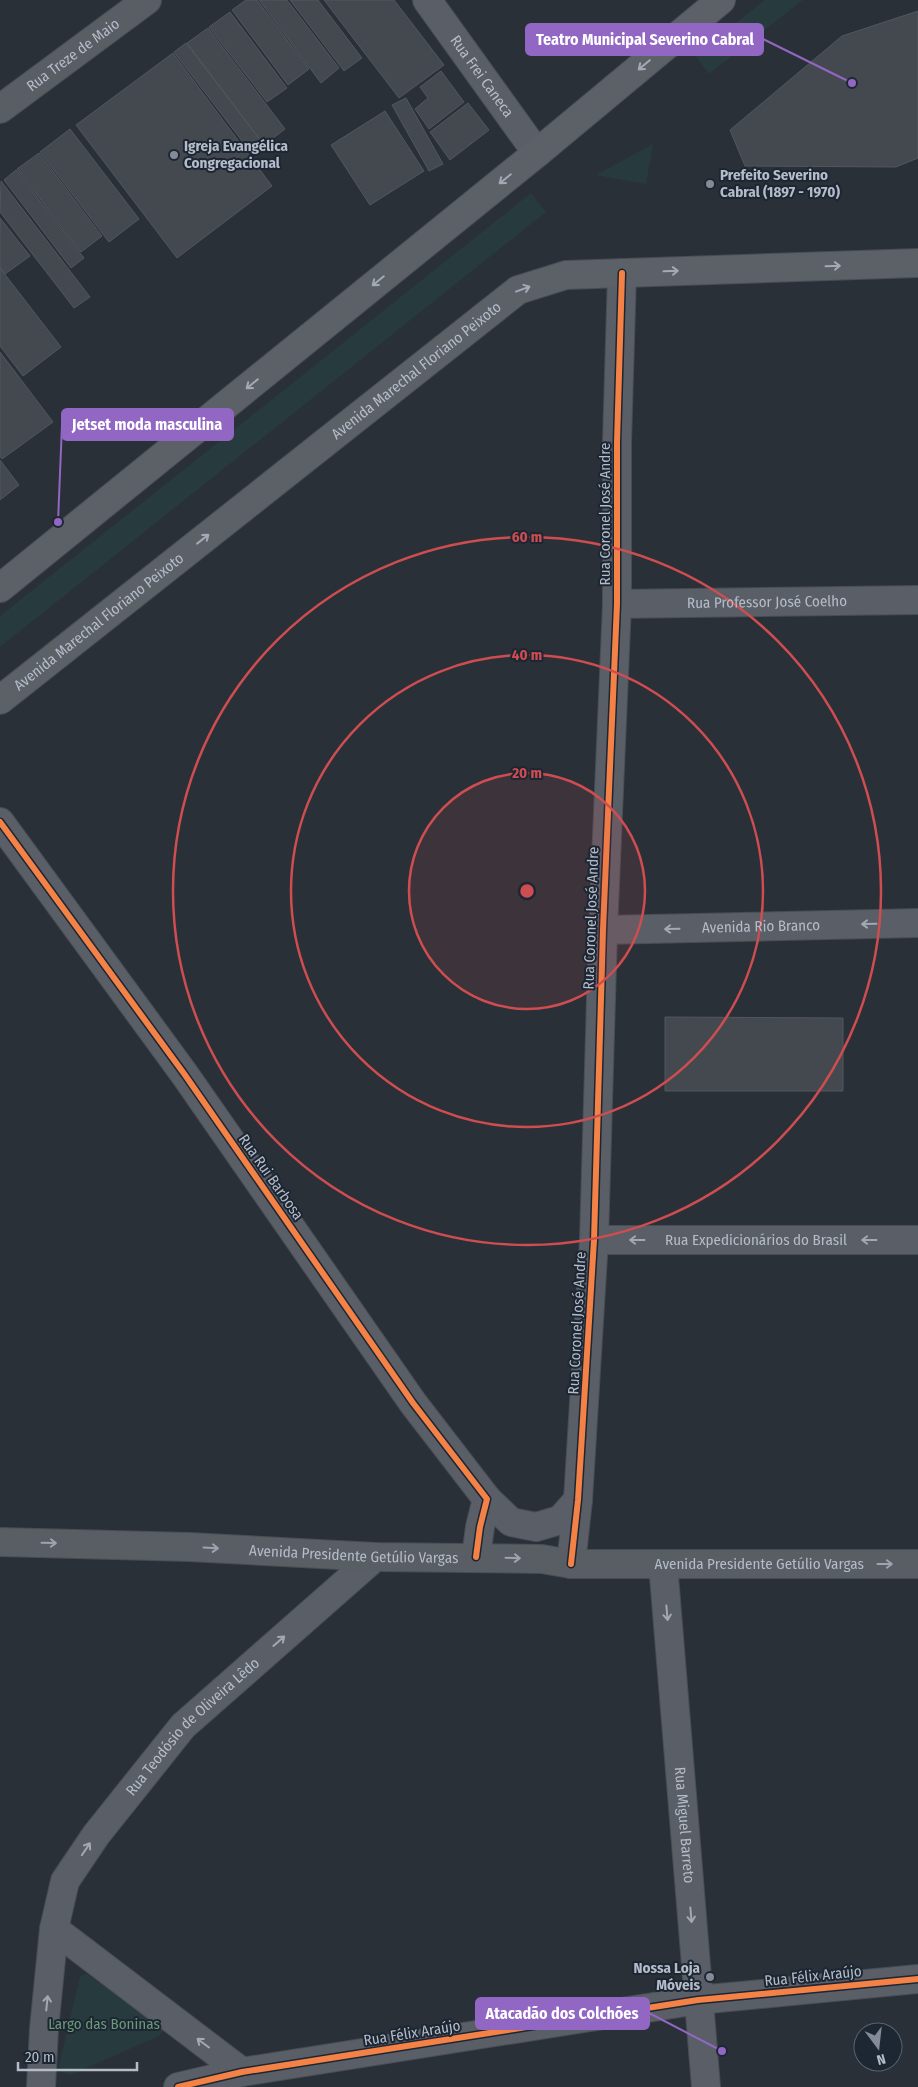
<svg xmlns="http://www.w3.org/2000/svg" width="918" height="2087" font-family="'Fira Sans Condensed',sans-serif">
	<rect width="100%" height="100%" fill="#2a3038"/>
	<g fill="#273a3e">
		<path d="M765 0H803L709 74 695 55Z"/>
		<path d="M653 144 646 184 596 175Z"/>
		<path d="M531 193 546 212 0 647V616Z"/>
		<path d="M84 1974 88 1975 156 2017 162 2024 163 2031 159 2036 70 2075 62 2072 59 2066 79 1981 80 1977Z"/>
	</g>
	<g fill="#444950" stroke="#52575f">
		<path d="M246 0H257L309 69 288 85 232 10Z"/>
		<path d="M259 0H287L339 68 321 83Z"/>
		<path d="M290 0H318L362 58 344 71Z"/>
		<path d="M324 0H394L444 65 399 98Z"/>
		<path d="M918 11V158L896 167 745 166 730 130 842 36Z"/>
		<path d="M230 12 287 88 267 102 209 27Z"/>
		<path d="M208 28 285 129 264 145 187 43Z"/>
		<path d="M186 43 264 145 252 154 174 52Z"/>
		<path d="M173 53 272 186 177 258 76 125Z"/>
		<path d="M441 71 464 102 429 129 415 109 428 98 420 87Z"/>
		<path d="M406 98 443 164 429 171 392 105Z"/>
		<path d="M468 103 489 130 450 160 430 132Z"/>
		<path d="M385 111 424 171 370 205 331 145Z"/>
		<path d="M70 129 139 219 109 242 40 152Z"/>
		<path d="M39 153 102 236 81 252 17 169Z"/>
		<path d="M16 170 84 258 71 268 4 180Z"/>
		<path d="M1 181 90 297 74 308 0 212Z"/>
		<path d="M0 218 30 256 5 274 0 267Z"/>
		<path d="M0 268 61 347 23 376 0 346Z"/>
		<path d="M0 352 53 422 2 459 0 456Z"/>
		<path d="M0 460 19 485 0 500Z"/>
		<path d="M665 1017 843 1018V1091H665Z"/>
	</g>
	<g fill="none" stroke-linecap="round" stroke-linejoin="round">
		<defs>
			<g id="street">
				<path id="s1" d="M427 0 537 153"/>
				<path id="s2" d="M617 604 918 600"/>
				<path d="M0 822 185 1075 413 1403 487 1499 480 1527 476 1557"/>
				<path id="s3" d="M603 930 918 923"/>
				<path id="s4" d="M594 1240H918"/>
				<path d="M487 1499 511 1522 536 1527 560 1520 578 1500"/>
				<path d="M571 1564 578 1500 594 1240 603 930 617 604V442L622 273"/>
				<path id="s5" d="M663 1564 706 2087"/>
				<path d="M54 1929 242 2072"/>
				<path id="s6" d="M41 2087 44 2029 54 1929 65 1881 96 1835 183 1726 375 1557"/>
				<path d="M178 2087 242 2072 698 2000 918 1979"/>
			</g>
			<g id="secondary">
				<path id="s7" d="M0 109 147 0"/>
				<path id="s8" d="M0 1542 189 1547 375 1557 542 1559 571 1564H918"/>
			</g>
			<g id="primary">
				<path d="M0 588 537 153 721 0"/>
				<path id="s9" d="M0 700 518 290 566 275 918 263"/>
			</g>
		</defs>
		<use href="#street" stroke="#484c53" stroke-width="30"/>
		<use href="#secondary" stroke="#484c53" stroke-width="30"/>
		<use href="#primary" stroke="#484c55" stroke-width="30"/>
		<use href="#street" stroke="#5a5e66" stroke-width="28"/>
		<use href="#secondary" stroke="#595d64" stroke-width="28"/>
		<use href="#primary" stroke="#5c6168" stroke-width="28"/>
		<defs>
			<g id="cycleway">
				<path d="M0 822 185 1075 413 1403 487 1499 480 1527 476 1557"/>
				<path d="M571 1564 578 1500 594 1240 603 930 617 604V442L622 273"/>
				<path d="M178 2087 242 2072 698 2000 918 1979"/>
			</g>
		</defs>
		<use href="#cycleway" stroke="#1d2633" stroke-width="9"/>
		<use href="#cycleway" stroke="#f48246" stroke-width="6"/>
	</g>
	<defs><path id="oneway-shaft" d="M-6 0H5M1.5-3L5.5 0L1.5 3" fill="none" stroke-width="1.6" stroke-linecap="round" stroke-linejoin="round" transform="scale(1.25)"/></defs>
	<g stroke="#a2aab6">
		<use href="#oneway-shaft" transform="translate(644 65) rotate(140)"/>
		<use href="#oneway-shaft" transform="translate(505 179) rotate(141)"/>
		<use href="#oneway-shaft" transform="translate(833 266) rotate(-2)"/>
		<use href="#oneway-shaft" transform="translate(671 271) rotate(-2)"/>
		<use href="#oneway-shaft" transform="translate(378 281) rotate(141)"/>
		<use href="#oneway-shaft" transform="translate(523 289) rotate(-20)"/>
		<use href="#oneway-shaft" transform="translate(252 384) rotate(141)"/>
		<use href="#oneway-shaft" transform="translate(203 539) rotate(-38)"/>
	</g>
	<g stroke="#a2a9b5">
		<use href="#oneway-shaft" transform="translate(869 924) rotate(179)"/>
		<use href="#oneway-shaft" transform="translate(672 929) rotate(179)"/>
		<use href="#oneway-shaft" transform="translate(637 1240) rotate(180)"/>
		<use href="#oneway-shaft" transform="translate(869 1240) rotate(180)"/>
		<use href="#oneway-shaft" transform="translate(667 1613) rotate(85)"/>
		<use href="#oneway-shaft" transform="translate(279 1641) rotate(-41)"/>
		<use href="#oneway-shaft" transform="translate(86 1849) rotate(-56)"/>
		<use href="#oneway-shaft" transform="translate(691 1915) rotate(85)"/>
		<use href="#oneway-shaft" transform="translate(47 2003) rotate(-84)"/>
		<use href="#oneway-shaft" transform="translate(203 2043) rotate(-143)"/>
	</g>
	<g stroke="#9da4b0">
		<use href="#oneway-shaft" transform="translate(49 1543) rotate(1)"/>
		<use href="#oneway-shaft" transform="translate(211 1548) rotate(3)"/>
		<use href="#oneway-shaft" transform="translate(513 1558) rotate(2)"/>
		<use href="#oneway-shaft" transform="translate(885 1564)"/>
	</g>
	<circle cx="527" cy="891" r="118" fill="#ce4d50" fill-opacity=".12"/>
	<g fill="none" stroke="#ce4d50" stroke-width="2.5">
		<circle cx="527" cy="891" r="118"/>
		<circle cx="527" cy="891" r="236"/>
		<circle cx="527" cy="891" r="354"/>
	</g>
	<g fill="#848b96" stroke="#1d2633" stroke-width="2">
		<circle cx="174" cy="155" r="5"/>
		<circle cx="710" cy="184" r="5"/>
		<circle cx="710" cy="1977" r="5"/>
	</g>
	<g text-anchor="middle" stroke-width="4" stroke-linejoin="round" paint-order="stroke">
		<g font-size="15" fill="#b4bcc9" stroke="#1d2633">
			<text dy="5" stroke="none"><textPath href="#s7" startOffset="91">Rua Treze de Maio</textPath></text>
			<text dy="5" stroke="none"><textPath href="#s1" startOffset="94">Rua Frei Caneca</textPath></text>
			<text dy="5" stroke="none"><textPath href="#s9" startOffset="531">Avenida Marechal Floriano Peixoto</textPath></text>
			<text transform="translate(605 514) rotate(-90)" y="5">Rua Coronel José Andre</text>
			<text dy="5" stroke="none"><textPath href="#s2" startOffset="150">Rua Professor José Coelho</textPath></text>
			<text dy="5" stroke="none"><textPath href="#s9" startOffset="126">Avenida Marechal Floriano Peixoto</textPath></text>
			<text transform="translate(591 918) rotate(-88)" y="5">Rua Coronel José Andre</text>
			<text dy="5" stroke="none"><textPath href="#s3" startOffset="158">Avenida Rio Branco</textPath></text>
			<text transform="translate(271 1177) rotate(55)" y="5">Rua Rui Barbosa</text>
			<text dy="5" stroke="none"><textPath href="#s4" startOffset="162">Rua Expedicionários do Brasil</textPath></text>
			<text transform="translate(577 1323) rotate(-87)" y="5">Rua Coronel José Andre</text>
			<text dy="5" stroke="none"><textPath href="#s8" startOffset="354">Avenida Presidente Getúlio Vargas</textPath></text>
			<text dy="5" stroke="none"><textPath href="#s8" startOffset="760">Avenida Presidente Getúlio Vargas</textPath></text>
			<text dy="5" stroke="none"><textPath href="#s6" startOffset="409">Rua Teodósio de Oliveira Lêdo</textPath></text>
			<text dy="5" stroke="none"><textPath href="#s5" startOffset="262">Rua Miguel Barreto</textPath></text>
			<text transform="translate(813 1976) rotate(-6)" y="5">Rua Félix Araújo</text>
			<text transform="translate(412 2033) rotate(-9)" y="5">Rua Félix Araújo</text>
		</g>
		<g font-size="15" font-weight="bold" fill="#b4bcc9" stroke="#1d2633" text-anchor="start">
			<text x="184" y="151">Igreja Evangélica<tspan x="184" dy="17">Congregacional</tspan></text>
			<text x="720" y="180">Prefeito Severino<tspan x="720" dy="17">Cabral (1897 - 1970)</tspan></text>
			<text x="700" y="1973" text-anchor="end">Nossa Loja<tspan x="700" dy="17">Móveis</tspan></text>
		</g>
		<g font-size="15" fill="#6b9a76" stroke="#1d2633">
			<text x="104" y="2029">Largo das Boninas</text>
		</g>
	</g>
	<circle cx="527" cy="891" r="8" fill="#ce4d50" stroke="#1d2633" stroke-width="2.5"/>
	<g font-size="15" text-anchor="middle" font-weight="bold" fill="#ce4d50" stroke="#1d2633" stroke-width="4" stroke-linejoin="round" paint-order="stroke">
		<text x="527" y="542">60 m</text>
		<text x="527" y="660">40 m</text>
		<text x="527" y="778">20 m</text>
	</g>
	<path fill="none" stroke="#9266c3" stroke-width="2" d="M852 83L763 39M58 522L62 425M722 2051L649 2013"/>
	<g fill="#9266c3" stroke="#1d2633" stroke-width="2">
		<circle cx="852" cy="83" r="5"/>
		<circle cx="58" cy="522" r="5"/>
		<circle cx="722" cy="2051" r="5"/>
	</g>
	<g fill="#9266c3" stroke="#9266c3" stroke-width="2">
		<rect x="526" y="24" width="237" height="31" rx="5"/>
		<rect x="62" y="409" width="171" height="31" rx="5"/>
		<rect x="476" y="1998" width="173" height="31" rx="5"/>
	</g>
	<g font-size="16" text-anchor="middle" font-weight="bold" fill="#fff">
		<text x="645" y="45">Teatro Municipal Severino Cabral</text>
		<text x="147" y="430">Jetset moda masculina</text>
		<text x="562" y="2019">Atacadão dos Colchões</text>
	</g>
	<g transform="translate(878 2047) rotate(165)"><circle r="24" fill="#1d2633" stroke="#59626f"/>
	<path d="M0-4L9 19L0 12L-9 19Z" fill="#848b96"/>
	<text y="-8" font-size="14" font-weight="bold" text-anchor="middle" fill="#b4bcc9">N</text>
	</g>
	<path d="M18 2062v8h119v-8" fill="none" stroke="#b4bcc9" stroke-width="2.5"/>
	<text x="25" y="2062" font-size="15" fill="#b4bcc9" stroke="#1d2633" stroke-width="4" paint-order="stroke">20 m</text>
</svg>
